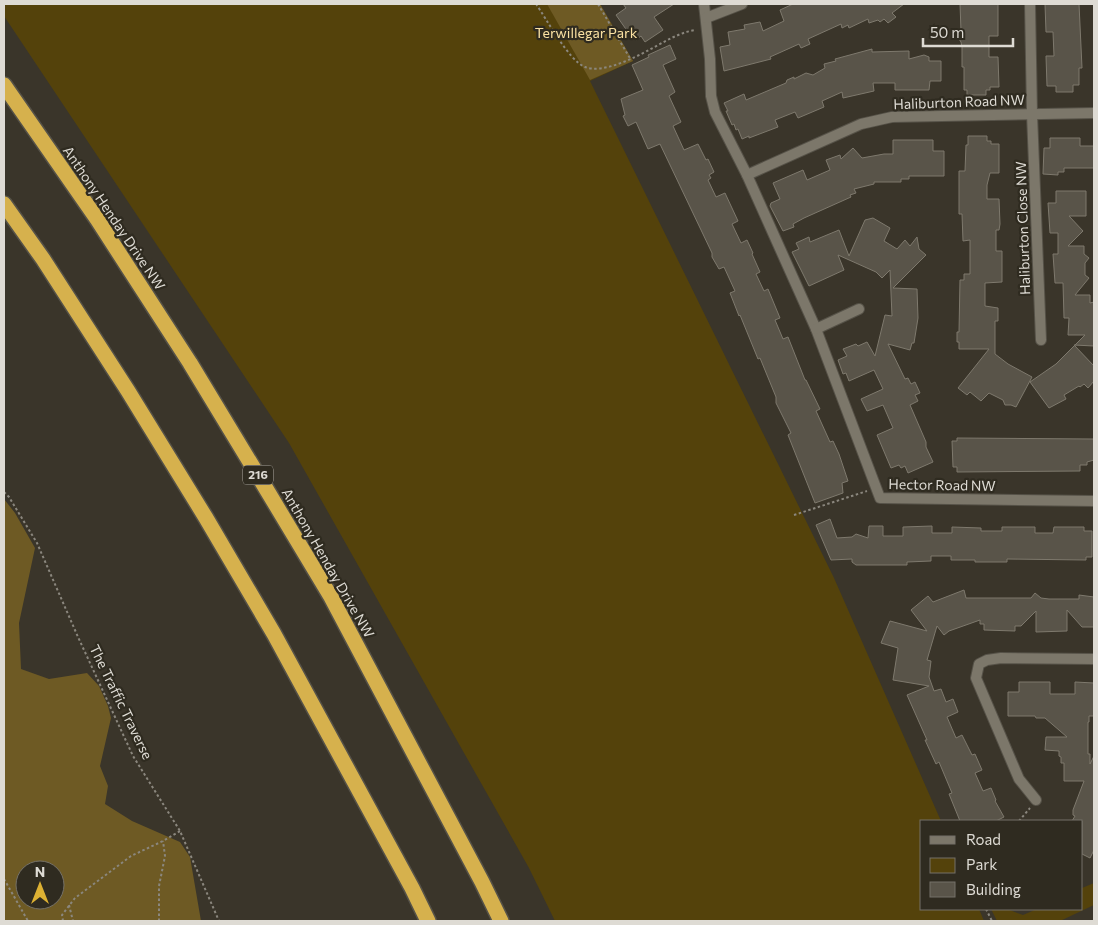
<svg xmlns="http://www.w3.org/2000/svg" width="1098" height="925" font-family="Commissioner,sans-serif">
	<rect width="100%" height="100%" fill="#3a352a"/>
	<g fill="#54420b">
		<path d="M4 4H600L633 61 590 81 834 578 941 821H922V909H979L984 921H555L529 868 289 443 4 16Z"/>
		<path d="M1094 883V905L1060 921H997L991 909H1007L1023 915 1037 909H1082V888Z"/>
	</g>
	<g fill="#6e5a24" fill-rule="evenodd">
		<path d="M547 4H600L633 61 590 80Z"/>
		<path d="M4 499 15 513 35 548 19 623 21 669 49 679 87 673 99 686 108 706 111 718 100 766 108 786 105 804 132 821 180 842 190 857 201 921H4ZM25 870H55V900H25Z"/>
	</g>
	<g fill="#595449" stroke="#7e796d">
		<path d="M623 4H674L654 17 663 30 645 42 641 36 636 40 632 34 630 35 616 15 626 8Z"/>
		<path d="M793 4H904L892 13 896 17 888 23 884 19 880 22 878 20 869 23 868 19 849 28 848 25 842 28 841 24 808 39 810 44 801 48 799 44 770 57 771 59 724 71 720 47 730 45 728 32 745 29 744 25 760 22 763 31 784 21 780 10Z"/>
		<path d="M960 4H998V36H989V57H998L999 87H990V90H986V95H967V90H964V67H962V47L961 42 957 36 961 31Z"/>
		<path d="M1045 4H1079L1082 68H1079V85H1073V92H1056V86H1047L1046 56H1054L1053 32H1046Z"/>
		<path d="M670 45 676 59 663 65 675 92 669 96 681 122 673 126 684 150 698 144 706 160 708 159 714 172 709 175 711 178 708 180 716 197 725 193 738 221 732 224 741 243 747 240 753 253 752 254 760 272 756 274 764 291 768 289 780 318 775 320 783 339 788 337 805 380H806L820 409 816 411 830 442 833 441 839 454 848 481 842 483 843 493 815 503 788 435 791 433 776 403V397L760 358 758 359 740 315 739 316 730 293 735 291 724 267 719 269 712 257V253L660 144 648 149 636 122 628 126 623 116 625 115 621 99 643 90 632 65 649 57 648 55Z"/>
		<path d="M872 49V52L909 51V59L924 55 929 57V61H941V81H930L929 90H895V83H873L874 91 843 98 842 92 822 101 824 107 798 118 795 112 775 120 778 127 749 138V136L742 139 738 129 736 130 734 124 732 125 726 111H728L724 103 744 94 746 100 786 83 787 80 794 77V79L806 73 813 75 825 68 824 64 836 61 835 59Z"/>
		<path d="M968 136H987V141H991V144H999V173H990L987 185V199H999L1000 224 999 230H996V251H1002V282L985 283V306L998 308V321H995V354L1008 364 1032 377 1016 407 1011 405H1005L1003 400 989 393 981 401 970 392 967 395 958 388 989 349H959V342H957V332H959L960 280H964V274H970V240L963 241 962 214H959V171H965L966 145H968Z"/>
		<path d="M1050 138H1080V146H1094V168H1064V172H1058V175L1043 174 1044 148H1050Z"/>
		<path d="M893 140H933V151H944V176H909V179H901V182H874V184L854 189 856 193 850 195 851 197 804 218 793 224 794 227 783 231 770 206 771 203 780 199 773 183 803 170 807 180 830 170 826 160 840 155 841 159 853 148 862 158 884 154H893Z"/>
		<path d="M1056 191H1086V216H1069L1083 231 1068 246H1084V254L1089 258 1085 263V275L1089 278 1075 295H1090V303L1094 302V346L1074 345 1094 366V381L1088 388 1084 384 1080 387 1079 386 1064 395 1066 399 1049 408 1030 382 1056 364 1085 335H1068L1069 318H1064L1063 283H1055L1053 254H1058V233H1050L1048 203H1056Z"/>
		<path d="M873 218 890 228 884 241 897 249 905 240 910 246 917 237 919 249 926 255 893 288 917 289 918 318 914 343H912L910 350 888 344 905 379 908 378 911 384 915 382 920 393 915 395 918 401 910 405 926 442V447L933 462 908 473 905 466 901 468 899 465 891 468 877 435 893 428 883 405 867 411 861 399 883 389 874 370 849 381 846 373 843 374 838 360 847 356 843 349 856 344 858 346 867 342 875 356 885 315 892 316 890 270 882 278 876 272 838 255 844 270 809 286 792 252 799 249 796 243 809 237 810 242 839 230 849 256 865 220Z"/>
		<path d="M957 438 1094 439V460L1087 462V465H1080V471L957 472V467H953L952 441H957Z"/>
		<path d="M830 519 837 538 852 537 856 534 868 538 869 526H883V536H903V527L932 526V533H952V527L981 528V531H1002V527H1035V533H1053L1054 527H1084V531H1092V557H1086V560L1007 559V562H975V560H951V556H931V561L907 562V565H856L852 562V559L831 560 816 525Z"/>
		<path d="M964 590 966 598H1031L1035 593 1041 598 1049 599H1079V595L1094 597V627H1082L1067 610V631L1036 632V611L1021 626H1015V631L984 630V624H980V620L949 631 944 635 937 626 927 660 931 661 929 677 934 691 941 689 946 702 953 699 958 712 947 717 956 738 962 735 972 755 975 754 982 770 975 773 983 791 991 788 996 800 995 801 1004 817 996 821H960L949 794 952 793 939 762 936 764 925 740H927L907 695 929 686 893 680 898 648 881 643 890 621 927 631 911 610 928 596 933 602Z"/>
		<path d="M1019 682H1050V694H1075V682L1094 683V716H1089V722H1088V754H1090V764L1094 756V850L1090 858 1082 854V821H1072L1075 816 1073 815V810L1084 781H1064V763H1061V757L1059 756V751L1045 750 1046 737H1067L1045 718H1036L1035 716H1008V692H1019Z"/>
	</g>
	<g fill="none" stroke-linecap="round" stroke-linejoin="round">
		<defs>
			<g id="street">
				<path d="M704 4 710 59 711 96 715 112 747 175 816 329 880 498 1094 501"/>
				<path d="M1030 4 1032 114 1041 340"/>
				<path d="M706 18 742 4"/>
				<path d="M747 175 861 124 892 117 1094 113"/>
				<path d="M816 329 859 309"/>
				<path d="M1036 800 1019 779 976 678 979 664 987 660 1001 658 1094 659"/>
			</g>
			<g id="highway">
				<path d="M4 85 97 219 190 363 265 487 331 597 482 882 501 921"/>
				<path d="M4 204 43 259 128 391 206 518 274 634 412 888 428 921"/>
			</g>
		</defs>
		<use href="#street" stroke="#565248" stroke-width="12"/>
		<use href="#highway" stroke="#565248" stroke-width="18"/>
		<g stroke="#8b877e" stroke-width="2" stroke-dasharray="2.5 2.5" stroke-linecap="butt">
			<path d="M536 4C546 18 569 61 585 67 602 74 634 58 649 50 664 42 678 33 695 30"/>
			<path d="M598 4 631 60"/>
			<path d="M4 492 9 497 37 543 78 637 133 756 180 831 219 921"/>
			<path d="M794 515 867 491"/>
			<path d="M1019 821 1030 808"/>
			<path d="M4 879 28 921"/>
			<path d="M69 905 73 921"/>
			<path d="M986 909 992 921"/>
			<path d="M63 921 62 915 75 898 131 856 163 841 180 831"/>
			<path d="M159 921V886L165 856 163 841"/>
		</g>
		<use href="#street" stroke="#7c776a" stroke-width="10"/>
		<use href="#highway" stroke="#d6b14d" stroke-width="15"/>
	</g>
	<g text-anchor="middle" stroke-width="4.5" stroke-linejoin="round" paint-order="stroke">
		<rect fill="#2f2b20" stroke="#aaa69e" stroke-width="1" x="243" y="465.5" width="30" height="19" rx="4"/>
		<g font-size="12" font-weight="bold" fill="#dedbd4">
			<text x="258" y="479">216</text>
		</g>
		<g font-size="14" fill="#fae1a2" stroke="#2f2b20">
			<text x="586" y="38">Terwillegar Park</text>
		</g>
		<g font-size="14" fill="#dedbd4" stroke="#2f2b20">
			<text transform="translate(959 102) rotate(-2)" y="5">Haliburton Road NW</text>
			<text transform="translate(114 218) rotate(56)" y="5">Anthony Henday Drive NW</text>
			<text transform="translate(1023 228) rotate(-92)" y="5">Haliburton Close NW</text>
			<text transform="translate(942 485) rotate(1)" y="5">Hector Road NW</text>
			<text transform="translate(328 563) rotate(60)" y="5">Anthony Henday Drive NW</text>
			<text transform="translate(121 702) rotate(64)" y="5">The Traffic Traverse</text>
		</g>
	</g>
	<rect width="1098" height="925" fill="none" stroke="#dedbd4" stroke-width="10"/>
	<rect x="920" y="820" width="162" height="90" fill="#2f2b20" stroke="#757168"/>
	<rect x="930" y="836" width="25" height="8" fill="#7c776a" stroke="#757168"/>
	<text x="966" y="845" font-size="15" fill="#dedbd4">Road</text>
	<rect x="930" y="858" width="25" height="15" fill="#54420b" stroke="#757168"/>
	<text x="966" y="870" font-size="15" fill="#dedbd4">Park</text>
	<rect x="930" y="882" width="25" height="15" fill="#595449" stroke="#757168"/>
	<text x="966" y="895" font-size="15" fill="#dedbd4">Building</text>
	<g transform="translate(40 885)"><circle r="24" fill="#2f2b20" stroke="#757168"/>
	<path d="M0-4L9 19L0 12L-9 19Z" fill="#ddb133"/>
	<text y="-8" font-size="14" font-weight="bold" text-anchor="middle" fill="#dedbd4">N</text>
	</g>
	<path d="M923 38v8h90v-8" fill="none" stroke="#dedbd4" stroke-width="2.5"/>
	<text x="930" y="38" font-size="15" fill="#dedbd4" stroke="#2f2b20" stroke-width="4" paint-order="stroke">50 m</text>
</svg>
